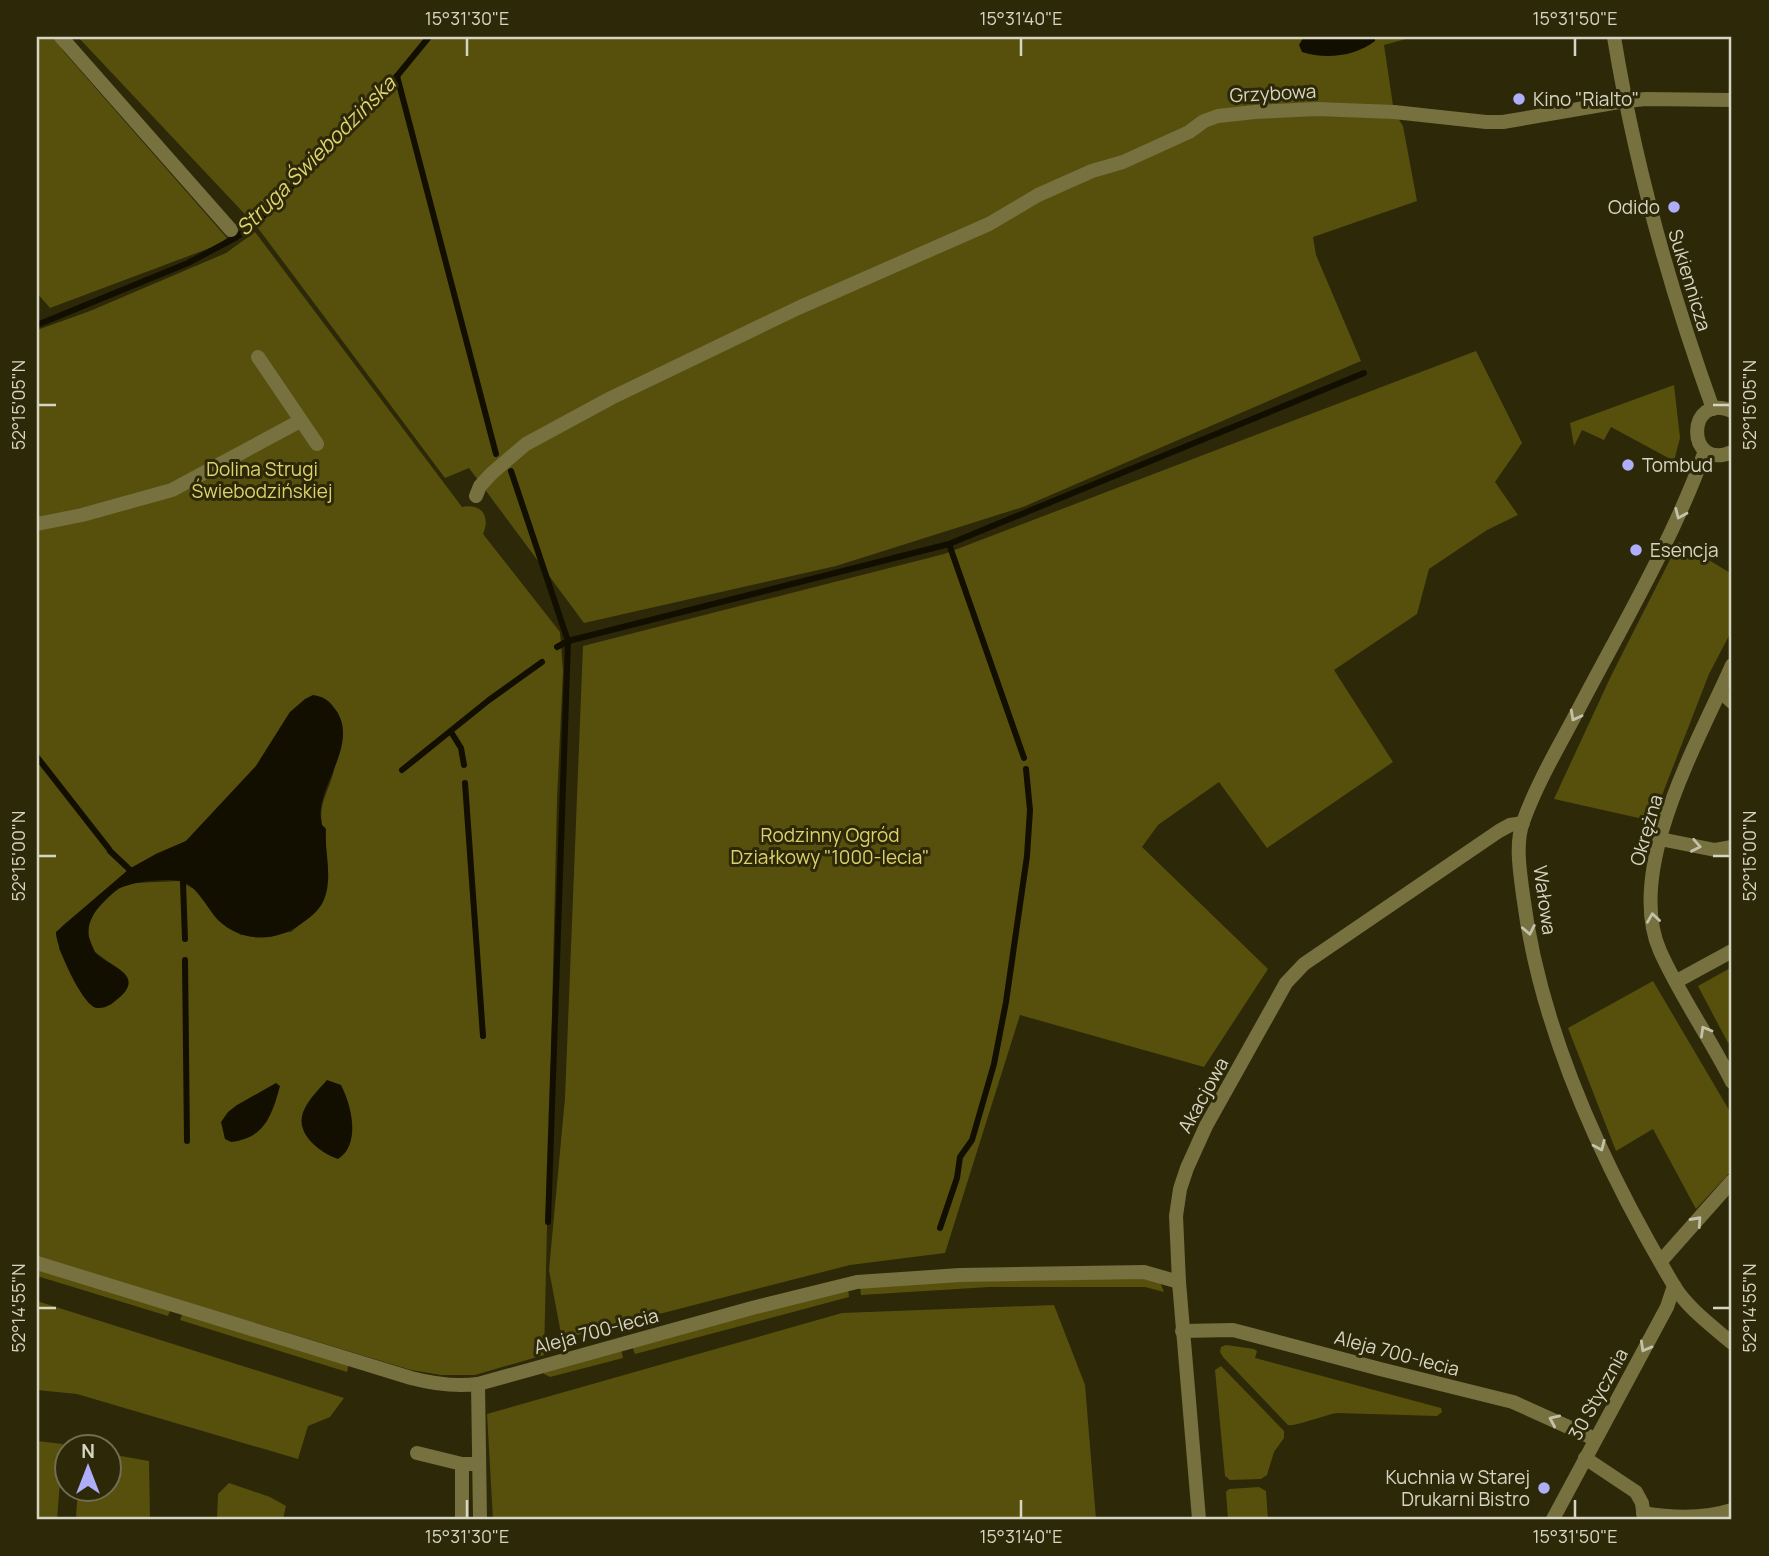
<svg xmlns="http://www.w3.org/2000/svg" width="1769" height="1556" font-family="Manrope,sans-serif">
	<rect width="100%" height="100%" fill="#2c2808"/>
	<g fill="#57500d" fill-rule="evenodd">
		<path d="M37 37H54L64 52 227 238 218 245 50 308 37 293Z"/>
		<path d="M78 37H1413L1384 45 1394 112 1403 126 1417 201 1313 237 1316 255 1361 361 1023 507 836 566 584 623 469 468 445 478 258 228Z"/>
		<path d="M255 232 462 507C481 503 491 516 483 534L560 632 563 671 557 799 544 1355 475 1375H441L411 1370 37 1257V330L90 311 226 253ZM322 697 338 713C337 731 339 753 334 770 329 791 318 804 322 825L326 829 325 837 298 926 291 932 241 935 218 919 194 889 179 881 135 883 118 888 94 912 89 925 88 935 95 952 125 974 128 984 125 992 110 1005 83 996 59 949 61 927 130 869 156 854 186 841 256 766 290 712Z"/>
		<path d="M1476 351 1522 443 1495 482 1518 515 1487 530 1429 569 1417 614 1334 670 1393 762 1267 848 1219 782 1158 825 1142 847 1268 969 1204 1067 1020 1015 945 1253 850 1265 562 1339 549 1270 565 1098 583 646 944 554Z"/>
		<path d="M1674 385 1680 438 1674 461 1611 427 1604 440 1582 430 1574 446 1570 423Z"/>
		<path d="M1679 542 1732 574V630L1709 674 1652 821 1554 799 1611 676Z"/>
		<path d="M1732 967V1040L1728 1043 1698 986Z"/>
		<path d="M1653 981 1732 1115V1170L1696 1209 1653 1129 1616 1151 1568 1028Z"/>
		<path d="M37 1267 171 1308 168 1316 37 1276Z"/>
		<path d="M1139 1278 1160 1282 1164 1292 1145 1287H989L861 1295 860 1286 891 1283Z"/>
		<path d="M848 1288 849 1297 635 1354 632 1346Z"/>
		<path d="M37 1301 344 1398 330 1417 308 1426 298 1459 77 1394 37 1390Z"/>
		<path d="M1054 1305 1085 1385 1096 1519H493L487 1414 842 1313Z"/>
		<path d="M183 1312 349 1363 347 1372 180 1320Z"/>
		<path d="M1226 1345 1254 1349 1257 1351 1255 1358 1441 1408 1442 1412 1437 1416 1337 1413C1324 1415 1295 1427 1288 1425L1223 1357 1220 1352 1221 1347Z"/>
		<path d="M621 1349 623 1358 550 1377 544 1374 543 1370Z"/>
		<path d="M1221 1366 1284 1431V1438L1274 1452 1267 1475 1261 1479 1230 1480 1225 1476 1215 1370Z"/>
		<path d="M37 1441 63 1444 57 1519H37Z"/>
		<path d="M109 1454 149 1461 150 1519H81L76 1516 78 1490H108Z"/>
		<path d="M229 1483 270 1497 286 1506 283 1519H217L218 1494Z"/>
		<path d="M1259 1487 1266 1491 1268 1519H1228L1226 1492 1229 1489Z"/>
	</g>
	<g fill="#120f00">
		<path d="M1309 37H1375V41C1356 56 1326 60 1302 52L1299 45 1303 38Z"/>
		<path d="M313 695C324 697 329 700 335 709 356 736 330 772 323 798 320 808 320 815 322 825L326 829C324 853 334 878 323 902 318 912 309 918 301 924 276 942 243 943 219 921 205 907 200 886 179 881 165 878 128 882 117 890 103 900 85 919 89 937 90 942 93 949 95 952 106 966 146 973 120 997 113 1003 106 1009 97 1008 83 1007 55 945 56 932L129 869 156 854 186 841 256 766 290 712 305 699Z"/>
		<path d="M327 1080 341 1085C352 1106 361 1145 338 1159 318 1152 292 1131 305 1108 310 1098 319 1089 327 1080Z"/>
		<path d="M276 1083 280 1086C272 1115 265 1138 231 1142L225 1139 221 1122 228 1112 237 1105Z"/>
	</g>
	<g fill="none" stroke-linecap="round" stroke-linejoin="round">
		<g stroke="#120f00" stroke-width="6">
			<path d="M397 76 496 454"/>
			<path d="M37 325 188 263 235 238 259 221 397 76 429 37"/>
			<path d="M511 471 568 641 548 1222"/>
			<path d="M949 544 1364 373"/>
			<path d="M557 647 568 641 949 544 1024 758"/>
			<path d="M451 732 461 748 464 765"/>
			<path d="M37 757 109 849"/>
			<path d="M402 770 489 700 542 662"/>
			<path d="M465 783 483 1036"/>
			<path d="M110 851 129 869"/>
			<path d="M183 883 185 939"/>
			<path d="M185 960 187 1141"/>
			<path d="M940 1228 957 1178 960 1157 972 1140 994 1064 1006 1002 1027 856 1030 810 1026 769"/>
		</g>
		<g stroke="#76713f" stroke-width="14">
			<path d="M61 37 231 230"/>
			<path d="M258 357 317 444"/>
			<path d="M476 496 480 486 492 473 526 444 611 398 798 308 989 224 1038 195 1092 171 1123 162 1189 132 1204 121 1218 116 1255 112 1317 109 1394 112"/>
			<path d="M37 524 82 515 172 490 300 421"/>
			<path d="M37 1263 411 1378C434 1384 454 1387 478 1384L752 1308 857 1282 960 1275 1144 1272 1179 1282"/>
			<path d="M478 1384 479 1451"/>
		</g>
		<g stroke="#76713f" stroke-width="14">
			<path d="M1394 112 1486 122H1503L1625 101"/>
			<path d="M1721 692 1732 702"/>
			<path d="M1660 839 1715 850 1732 847"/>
			<path d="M1677 981 1732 951"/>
			<path d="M1182 1331 1233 1330 1380 1369 1513 1402 1595 1439"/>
			<path d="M479 1451 480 1519"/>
			<path d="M417 1453 462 1464H479"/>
			<path d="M1585 1458 1636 1492 1642 1503 1644 1519"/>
			<path d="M1643 1513C1672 1518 1704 1519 1732 1510"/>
			<path d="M462 1519V1464"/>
		</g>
		<g stroke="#76713f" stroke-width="14">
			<path d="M1614 37C1635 165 1669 287 1713 409"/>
			<path d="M1625 101 1646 99 1732 100"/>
			<path d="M1732 411C1686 391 1685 472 1732 452"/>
			<path d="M1705 451C1672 542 1622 626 1577 712 1558 748 1537 783 1523 822 1515 844 1520 872 1523 895 1540 1030 1604 1168 1673 1284 1686 1307 1712 1326 1732 1343"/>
			<path d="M1732 665C1699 740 1624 870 1660 951 1680 996 1710 1038 1732 1082"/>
			<path d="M1661 1261 1732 1181"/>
			<path d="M1199 1519 1179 1282 1176 1216 1180 1189 1187 1168 1206 1126 1286 983 1304 964 1499 831 1510 825 1523 823"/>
			<path d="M1553 1519 1667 1307 1674 1286"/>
		</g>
	</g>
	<defs><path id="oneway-chevron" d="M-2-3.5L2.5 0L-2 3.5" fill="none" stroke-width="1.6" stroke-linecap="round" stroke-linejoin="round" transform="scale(1.75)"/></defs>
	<g stroke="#c3c1a9">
		<use href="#oneway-chevron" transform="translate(1680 514) rotate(114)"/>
		<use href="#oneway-chevron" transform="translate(1575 716) rotate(118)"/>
		<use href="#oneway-chevron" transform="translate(1696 846) rotate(11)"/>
		<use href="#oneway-chevron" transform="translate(1653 918) rotate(-98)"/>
		<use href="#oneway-chevron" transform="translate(1529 930) rotate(79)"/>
		<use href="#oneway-chevron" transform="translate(1705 1031) rotate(-120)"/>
		<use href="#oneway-chevron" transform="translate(1600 1146) rotate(66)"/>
		<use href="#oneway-chevron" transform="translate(1697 1221) rotate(-48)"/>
		<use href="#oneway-chevron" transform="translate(1645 1347) rotate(119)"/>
		<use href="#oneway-chevron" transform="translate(1554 1420) rotate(-156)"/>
	</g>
	<path fill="none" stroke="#d6d5c3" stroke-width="2.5" d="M467 38V56M1021 38V56M1575 38V56M38 405H56M1713 405H1730M38 856H56M1713 856H1730M38 1308H56M1713 1308H1730M467 1500V1518M1021 1500V1518M1575 1500V1518"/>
	<g fill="#aeaefb" stroke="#2c2808" stroke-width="2.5">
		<circle cx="1519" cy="99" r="7"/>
		<circle cx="1674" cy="207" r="7"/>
		<circle cx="1628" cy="465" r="7"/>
		<circle cx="1636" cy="550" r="7"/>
		<circle cx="1544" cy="1488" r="7"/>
	</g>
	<g text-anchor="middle" stroke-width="6" stroke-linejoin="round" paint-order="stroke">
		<g font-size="19" fill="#d6d5c3" stroke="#2c2808">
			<text transform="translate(1273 93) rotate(-3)" y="7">Grzybowa</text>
			<text transform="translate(1690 280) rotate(73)" y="7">Sukiennicza</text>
			<text transform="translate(1646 830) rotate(-74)" y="7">Okrężna</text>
			<text transform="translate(1545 900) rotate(82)" y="7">Wałowa</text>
			<text transform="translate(1203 1095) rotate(-61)" y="7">Akacjowa</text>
			<text transform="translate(596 1331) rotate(-15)" y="7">Aleja 700-lecia</text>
			<text transform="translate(1397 1353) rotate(15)" y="7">Aleja 700-lecia</text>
			<text transform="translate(1598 1394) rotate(-61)" y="7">30 Stycznia</text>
		</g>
		<g font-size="19" fill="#d6d5c3" stroke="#2c2808" text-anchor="start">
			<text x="1533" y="106">Kino "Rialto"</text>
			<text x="1660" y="214" text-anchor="end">Odido</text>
			<text x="1642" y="472">Tombud</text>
			<text x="1650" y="557">Esencja</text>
			<text x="1530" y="1484" text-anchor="end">Kuchnia w Starej<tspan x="1530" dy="22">Drukarni Bistro</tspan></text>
		</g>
		<g font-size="19" fill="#ddd26b" stroke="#2c2808">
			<text x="262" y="476">Dolina Strugi<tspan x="262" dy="22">Świebodzińskiej</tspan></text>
			<text x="830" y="842">Rodzinny Ogród<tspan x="830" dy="22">Działkowy "1000-lecia"</tspan></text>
		</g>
		<g font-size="21" font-style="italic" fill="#dfd46e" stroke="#2c2808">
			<text transform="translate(316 156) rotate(-45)" y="7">Struga Świebodzińska</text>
		</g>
	</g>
	<rect width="1769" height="1556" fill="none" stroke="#2c2808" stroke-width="77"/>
	<g transform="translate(88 1468)"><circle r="33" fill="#2c2808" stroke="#706d53" stroke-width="2"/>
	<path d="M0-5L12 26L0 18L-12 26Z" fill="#aeaefb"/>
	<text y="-10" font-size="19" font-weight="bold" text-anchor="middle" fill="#d6d5c3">N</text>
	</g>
	<rect x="38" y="38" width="1692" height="1480" fill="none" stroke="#d6d5c3" stroke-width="2.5"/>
	<g font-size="18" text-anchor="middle" fill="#d6d5c3">
		<text x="467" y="25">15°31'30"E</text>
		<text x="1021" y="25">15°31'40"E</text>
		<text x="1575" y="25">15°31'50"E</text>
		<text transform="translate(19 405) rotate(-90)" y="6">52°15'05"N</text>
		<text transform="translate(1750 405) rotate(-90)" y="6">52°15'05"N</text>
		<text transform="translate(19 856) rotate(-90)" y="6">52°15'00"N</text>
		<text transform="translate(1750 856) rotate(-90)" y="6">52°15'00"N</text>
		<text transform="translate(19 1308) rotate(-90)" y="6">52°14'55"N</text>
		<text transform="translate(1750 1308) rotate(-90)" y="6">52°14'55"N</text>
		<text x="467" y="1543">15°31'30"E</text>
		<text x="1021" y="1543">15°31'40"E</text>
		<text x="1575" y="1543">15°31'50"E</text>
	</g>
</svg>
